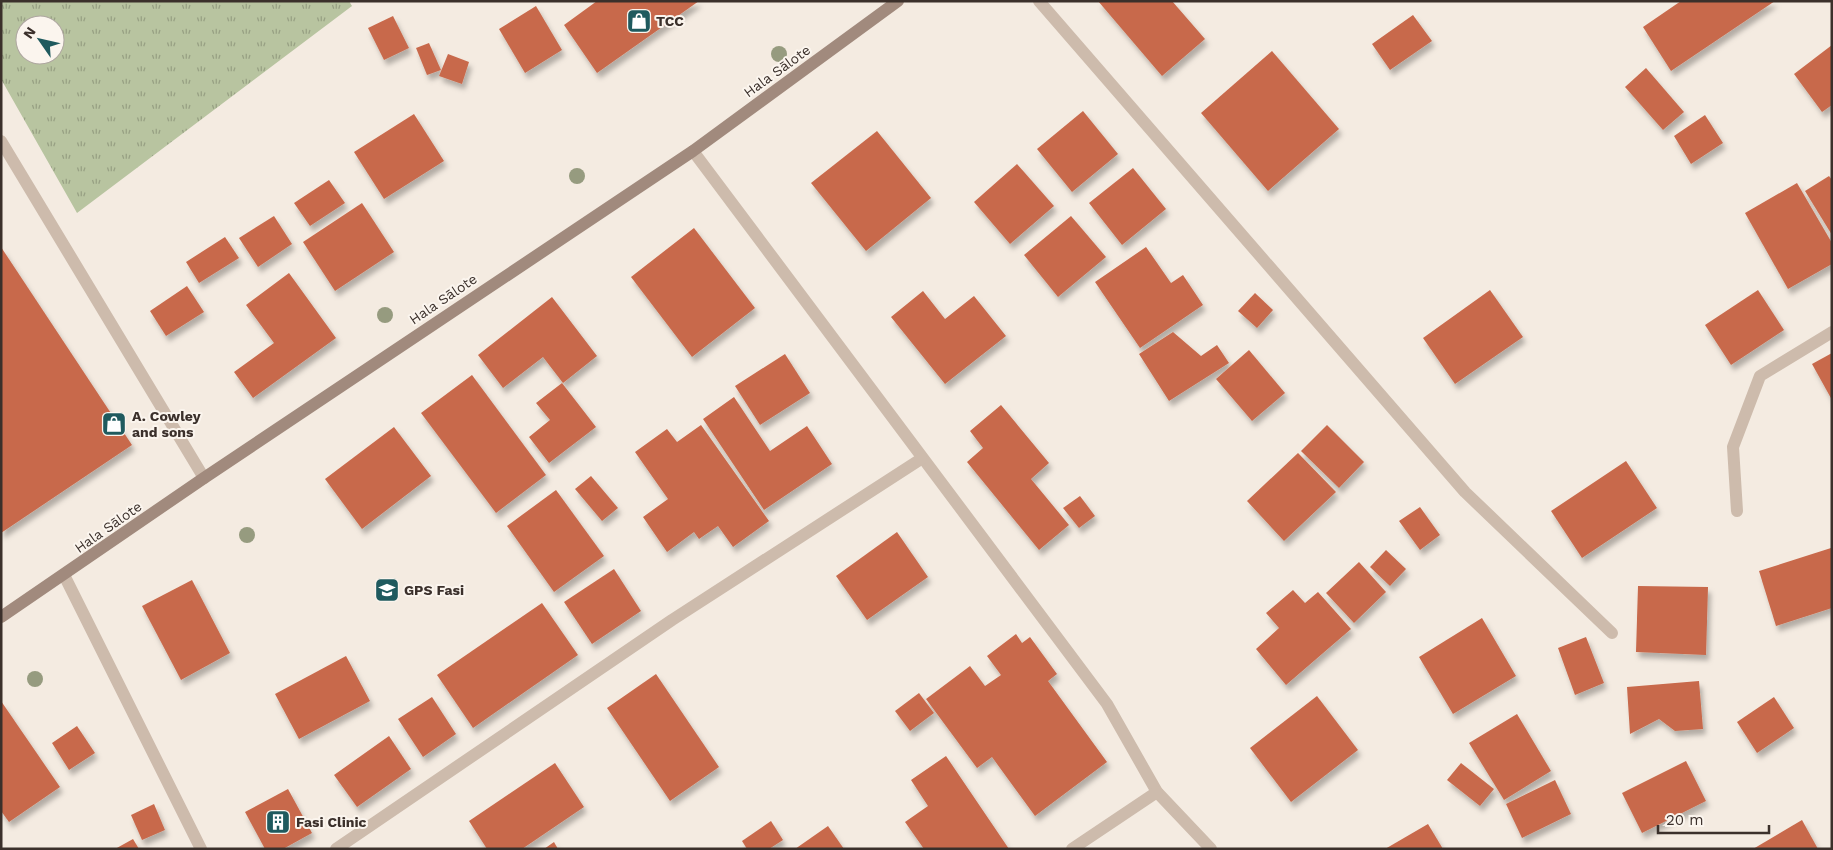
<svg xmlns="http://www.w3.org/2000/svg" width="1833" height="850" font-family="'Work Sans',sans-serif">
	<defs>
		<pattern id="grass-tufts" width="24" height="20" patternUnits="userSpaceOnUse" patternTransform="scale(1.25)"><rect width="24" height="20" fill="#b8c4a0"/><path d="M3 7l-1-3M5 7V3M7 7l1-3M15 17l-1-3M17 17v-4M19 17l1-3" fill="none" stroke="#97a083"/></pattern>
		<filter id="shadow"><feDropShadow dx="3" dy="5.5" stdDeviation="2.5" flood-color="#0004"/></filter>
	</defs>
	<rect width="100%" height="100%" fill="#f4ebe1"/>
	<path fill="url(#grass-tufts)" fill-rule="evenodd" d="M1 1H349L352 6 77 213 1 79ZM25 25H55V55H25Z"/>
	<g fill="#c8694b" filter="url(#shadow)">
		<path d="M597 1H699L597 73 564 25Z"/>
		<path d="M1098 1H1172L1205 39 1162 76Z"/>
		<path d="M1681 1H1775L1671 71 1643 27Z"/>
		<path d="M536 6 562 50 525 73 499 29Z"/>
		<path d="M1413 15 1432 41 1390 70 1372 44Z"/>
		<path d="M393 16 409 48 384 60 368 28Z"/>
		<path d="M429 43 441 70 427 75 416 48Z"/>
		<path d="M1832 45V105L1822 112 1794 74Z"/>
		<path d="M1272 51 1339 129 1268 191 1201 113Z"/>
		<path d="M448 54 469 62 462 84 439 76Z"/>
		<path d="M1646 68 1684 112 1663 130 1625 87Z"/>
		<path d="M1083 111 1118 154 1072 192 1037 149Z"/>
		<path d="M414 114 444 161 384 199 354 152Z"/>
		<path d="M1705 115 1723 143 1691 164 1674 136Z"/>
		<path d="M877 131 931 198 866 251 811 183Z"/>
		<path d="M1017 164 1054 206 1010 244 974 202Z"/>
		<path d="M1133 168 1166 209 1122 245 1089 203Z"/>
		<path d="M1829 176 1832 180V235L1805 191Z"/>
		<path d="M329 180 345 203 310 226 294 203Z"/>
		<path d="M1797 183 1832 243V264L1788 289 1745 213Z"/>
		<path d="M362 203 394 252 335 291 303 242Z"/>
		<path d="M274 216 292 244 258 267 239 238Z"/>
		<path d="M1071 216 1106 257 1058 297 1024 255Z"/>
		<path d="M694 228 755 308 692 357 631 277Z"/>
		<path d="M225 237 239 258 199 283 186 262Z"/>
		<path d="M1 247 132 445 1 533Z"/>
		<path d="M1146 247 1171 283 1183 275 1203 305 1140 348 1095 282Z"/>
		<path d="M289 273 336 338 253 398 234 372 274 343 246 305Z"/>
		<path d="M187 286 204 312 166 336 150 311Z"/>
		<path d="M1490 290 1523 337 1455 384 1423 338Z"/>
		<path d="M1758 290 1784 330 1731 365 1705 325Z"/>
		<path d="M923 291 945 319 974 296 1006 336 945 384 891 317Z"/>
		<path d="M1255 293 1273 310 1257 328 1238 311Z"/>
		<path d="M552 297 597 356 563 383 543 357 503 388 478 355Z"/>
		<path d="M1173 332 1201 356 1217 345 1229 363 1169 401 1139 354Z"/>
		<path d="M1249 350 1285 393 1252 421 1216 379Z"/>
		<path d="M1832 353V400L1812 364Z"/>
		<path d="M785 354 810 393 760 425 735 386Z"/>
		<path d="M472 375 546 475 496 513 421 413Z"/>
		<path d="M562 383 596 427 549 463 529 437 550 420 536 403Z"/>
		<path d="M734 397 770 451 807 426 832 464 764 510 703 419Z"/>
		<path d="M1001 405 1049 463 1031 479 1069 525 1039 550 967 462 983 448 970 431Z"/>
		<path d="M701 425 769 521 733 547 718 526 699 539 694 532 667 552 643 517 668 499 635 452 667 429 677 442Z"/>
		<path d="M1327 425 1364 462 1339 488 1301 451Z"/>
		<path d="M394 427 431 476 362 529 325 479Z"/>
		<path d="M1298 453 1336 492 1284 541 1247 501Z"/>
		<path d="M1626 461 1657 508 1582 558 1551 511Z"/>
		<path d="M591 476 618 508 602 521 575 489Z"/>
		<path d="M556 490 604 556 554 592 507 526Z"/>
		<path d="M1080 496 1095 516 1079 528 1063 508Z"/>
		<path d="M1420 507 1440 535 1420 550 1399 521Z"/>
		<path d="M897 532 928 577 867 620 836 576Z"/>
		<path d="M1831 548 1832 608 1776 626 1759 571Z"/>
		<path d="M1386 550 1406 569 1390 586 1370 567Z"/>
		<path d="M1359 562 1386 592 1354 623 1326 593Z"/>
		<path d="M614 569 641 611 592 644 564 602Z"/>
		<path d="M192 580 230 653 181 680 142 606Z"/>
		<path d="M1638 586 1708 587 1706 655 1636 652Z"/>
		<path d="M1293 590 1305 603 1318 592 1351 629 1286 685 1256 649 1279 628 1266 613Z"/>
		<path d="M542 603 578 655 473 728 437 675Z"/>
		<path d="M1482 618 1516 676 1453 714 1419 657Z"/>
		<path d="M1016 634 1022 643 1030 637 1057 674 1048 681 1107 762 1035 816 992 757 977 768 926 699 970 666 985 686 1001 675 987 656Z"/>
		<path d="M1586 637 1604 683 1575 695 1558 648Z"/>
		<path d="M346 656 370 701 299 739 275 694Z"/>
		<path d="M656 674 719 767 670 801 607 708Z"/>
		<path d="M1699 681 1703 729 1675 731 1659 719 1630 734 1627 687Z"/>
		<path d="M919 693 934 713 910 731 895 711Z"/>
		<path d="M1317 696 1358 750 1291 802 1250 748Z"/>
		<path d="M432 697 456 734 423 757 398 719Z"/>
		<path d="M1774 697 1794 728 1757 753 1737 722Z"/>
		<path d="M1 701 60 787 9 822 1 811Z"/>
		<path d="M1517 714 1551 771 1504 800 1469 743Z"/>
		<path d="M77 726 95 753 69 770 52 743Z"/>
		<path d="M389 736 411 769 357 807 334 775Z"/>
		<path d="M946 756 1009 849H924L905 822 928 806 911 780Z"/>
		<path d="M1686 761 1706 801 1642 833 1622 793Z"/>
		<path d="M555 763 584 807 522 849H487L469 821Z"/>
		<path d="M1461 763 1494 789 1480 806 1447 780Z"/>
		<path d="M1555 780 1571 814 1522 838 1506 804Z"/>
		<path d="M288 789 312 833 283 849H265L245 812Z"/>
		<path d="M154 804 165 830 142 840 131 815Z"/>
		<path d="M1802 820 1818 849H1753Z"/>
		<path d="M771 821 783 840 769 849H747L742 841Z"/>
		<path d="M1428 824 1443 849H1385Z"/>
		<path d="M828 826 844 849H795Z"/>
		<path d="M133 839 139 849H115Z"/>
		<path d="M554 842 558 849H544Z"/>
	</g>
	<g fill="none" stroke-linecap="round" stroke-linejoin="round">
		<g stroke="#cdbbac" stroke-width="12">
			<path d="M1039 1 1465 492 1612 633"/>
			<path d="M1 141 204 478"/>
			<path d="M693 151 1107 704 1157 792 1211 849"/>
			<path d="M1737 511 1733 447 1760 376 1832 332"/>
			<path d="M64 575 201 849"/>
			<path d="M336 849 672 620 921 459"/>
			<path d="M1072 849 1157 792"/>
		</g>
		<path stroke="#a18a7d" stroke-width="12" d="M1 617 204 478 693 151 898 1"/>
	</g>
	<g fill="#969b7f">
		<circle cx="779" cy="54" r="8"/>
		<circle cx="577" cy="176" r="8"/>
		<circle cx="385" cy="315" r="8"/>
		<circle cx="247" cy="535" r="8"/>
		<circle cx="35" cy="679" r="8"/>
	</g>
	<defs>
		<symbol id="shop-square" viewBox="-11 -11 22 22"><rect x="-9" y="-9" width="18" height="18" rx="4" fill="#1f5a5e" stroke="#fbf5ee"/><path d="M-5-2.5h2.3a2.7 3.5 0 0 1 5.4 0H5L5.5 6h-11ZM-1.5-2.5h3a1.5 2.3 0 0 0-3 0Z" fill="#fff"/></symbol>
		<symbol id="school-square" viewBox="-11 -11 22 22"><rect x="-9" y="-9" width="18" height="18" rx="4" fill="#1f5a5e" stroke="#fbf5ee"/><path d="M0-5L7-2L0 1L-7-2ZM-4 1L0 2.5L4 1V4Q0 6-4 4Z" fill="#fff"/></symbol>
		<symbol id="building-square" viewBox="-11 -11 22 22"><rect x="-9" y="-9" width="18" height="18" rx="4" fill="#1f5a5e" stroke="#fbf5ee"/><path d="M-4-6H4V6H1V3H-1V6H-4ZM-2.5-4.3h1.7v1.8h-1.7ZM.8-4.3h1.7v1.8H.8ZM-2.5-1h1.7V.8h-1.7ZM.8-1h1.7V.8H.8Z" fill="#fff"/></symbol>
	</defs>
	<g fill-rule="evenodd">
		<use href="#shop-square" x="625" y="7" width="28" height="28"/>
		<use href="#shop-square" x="100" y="410" width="28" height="28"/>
		<use href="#school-square" x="373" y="576" width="28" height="28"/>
		<use href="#building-square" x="264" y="808" width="28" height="28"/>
	</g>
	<g text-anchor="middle" stroke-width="4" stroke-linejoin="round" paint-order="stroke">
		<g font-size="14" font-weight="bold" fill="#3b302b" stroke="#fbf5ee" text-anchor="start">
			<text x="656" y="26">TCC</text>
			<text x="132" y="421">A. Cowley<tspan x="132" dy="16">and sons</tspan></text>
			<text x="404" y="595">GPS Fasi</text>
			<text x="296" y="827">Fasi Clinic</text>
		</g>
		<g font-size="14" fill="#3b302b" stroke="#fbf5ee">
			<text transform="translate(777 71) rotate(-36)" y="5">Hala Sālote</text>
			<text transform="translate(443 299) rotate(-34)" y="5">Hala Sālote</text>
			<text transform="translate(108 527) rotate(-35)" y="5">Hala Sālote</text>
		</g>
	</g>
	<rect width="1833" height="850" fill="none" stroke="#3b302b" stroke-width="5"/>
	<g transform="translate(40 40) rotate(304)"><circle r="24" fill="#fbf5ee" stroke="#aea6a0"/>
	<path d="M0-4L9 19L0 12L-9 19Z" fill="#1f5a5e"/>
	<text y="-8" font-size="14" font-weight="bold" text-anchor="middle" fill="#3b302b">N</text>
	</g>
	<path d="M1658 825v8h111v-8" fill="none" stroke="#3b302b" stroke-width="2.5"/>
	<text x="1666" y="825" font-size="15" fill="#3b302b" stroke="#fbf5ee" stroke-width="4" paint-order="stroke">20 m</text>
</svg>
